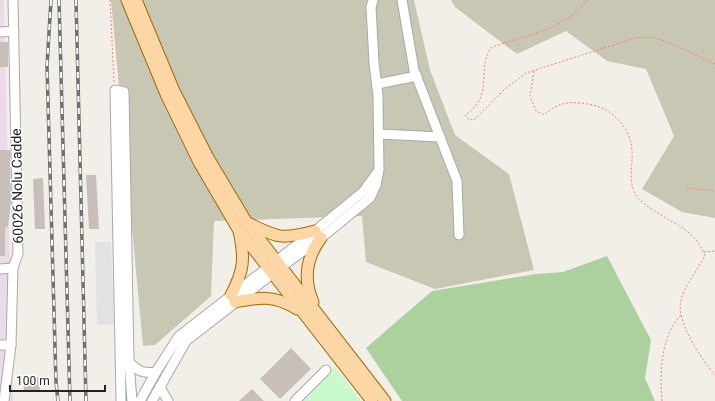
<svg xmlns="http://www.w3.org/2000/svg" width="715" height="401" font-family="Roboto,sans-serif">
	<rect width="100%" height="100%" fill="#f2efe9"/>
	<path fill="#ebdbe8" d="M0 0H4L13 401H0Z"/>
	<g fill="#c7c7b4">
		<path d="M111 0H414L430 70 455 135 509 174 534 270 435 289 366 262 362 216 214 221 211 296 155 345 143 346Z"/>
		<path d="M451 0H715V218L682 212 642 189 674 136 646 69 607 61 566 31 517 54 455 7Z"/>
	</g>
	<path fill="#add19e" d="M607 256 651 340 645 378 655 401H402L366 348 432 291 536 274 563 272Z"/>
	<path fill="#c8facc" d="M335 367 361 401H303Z"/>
	<path fill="#e2e2e2" d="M95 242H111L114 324 97 325Z"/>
	<g fill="#c7bfb8">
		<rect x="0" y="42" width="8" height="25"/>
		<path d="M0 150H10L11 203 8 227H5V256H0Z"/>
		<path d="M86 175H96L99 229H89Z"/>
		<path d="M43 178 45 229H35L33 179Z"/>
		<path d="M291 348 311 369 280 399 260 379Z"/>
		<path d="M23 377H39L40 391 24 392Z"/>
		<path d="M252 389 264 401H239Z"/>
	</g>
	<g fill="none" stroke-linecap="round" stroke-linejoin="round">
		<defs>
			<g id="minor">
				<path d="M402 0 414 70 457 181 459 235"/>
				<path d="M0 32 14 31"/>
				<path d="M377 84 417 76"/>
				<path d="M379 134 440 137"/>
				<path d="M0 269 13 268"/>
				<path d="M0 345H11"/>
				<path d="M129 362C138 371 143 374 156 372"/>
				<path d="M160 387 168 401"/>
				<path d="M4 401 11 345 13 268 18 254 13 0"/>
				<path d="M121 401 115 90 124 92 129 362 132 401"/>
				<path d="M140 401 156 372 179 336 315 231 363 192 377 173"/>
				<path d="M152 401 186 341 281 267 321 238 370 198 376 185 379 170 378 96 374 63 371 7 373 0"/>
				<path d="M295 401 326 370"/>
			</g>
			<g id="major">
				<path d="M127 0 166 94 199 162 238 229 372 401"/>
				<path d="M136 0 174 91 207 156 247 223 385 401"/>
				<path d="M250 224C279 239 284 239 315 231"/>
				<path d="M231 295C244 271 245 258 239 231"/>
				<path d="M235 302C260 297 274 295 297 309"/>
				<path d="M313 302C303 279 306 258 321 238"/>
			</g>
		</defs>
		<use href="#minor" stroke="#a9a9a9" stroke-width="11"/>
		<use href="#major" stroke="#a06b00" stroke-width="13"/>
		<g stroke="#fa8072" stroke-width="1" stroke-dasharray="2 2" stroke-linecap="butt">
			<path d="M110 0 114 82"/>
			<path d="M587 0C568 29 524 36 492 47 475 67 496 95 465 115L468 119 474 120 505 89 526 73 635 38 652 37 670 43 715 64"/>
			<path d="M534 71 530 96 536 111 544 115C558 102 570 101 588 104 611 107 631 127 632 151 633 167 627 184 638 198 640 201 645 203 647 206 670 223 695 228 705 256 699 267 683 289 681 300 675 321 702 360 715 375"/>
			<path d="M687 188 715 191"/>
			<path d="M704 252 715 251"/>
			<path d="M662 401C660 373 660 337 681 315"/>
		</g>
		<use href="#minor" stroke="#fff" stroke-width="9"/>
		<use href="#major" stroke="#fcd6a4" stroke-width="11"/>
		<defs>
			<g id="rail">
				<path d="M51 0 47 66 56 382 58 401"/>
				<path d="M59 0 70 401"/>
				<path d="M76 0 86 401"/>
			</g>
		</defs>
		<use href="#rail" stroke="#707070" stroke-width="3.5"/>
		<use href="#rail" stroke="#fff" stroke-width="2" stroke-dasharray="6" stroke-linecap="butt"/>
	</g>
	<g text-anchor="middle" stroke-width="3" stroke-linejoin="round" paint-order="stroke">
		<g font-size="14" fill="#222" stroke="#fff">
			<text transform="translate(17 186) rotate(-91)" y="5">60026 Nolu Cadde</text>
		</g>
	</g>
	<path d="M10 385v6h95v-6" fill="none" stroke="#222222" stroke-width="2"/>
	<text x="16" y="385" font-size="12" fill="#222222" stroke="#ffffff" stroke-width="3" paint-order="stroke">100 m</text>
</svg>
